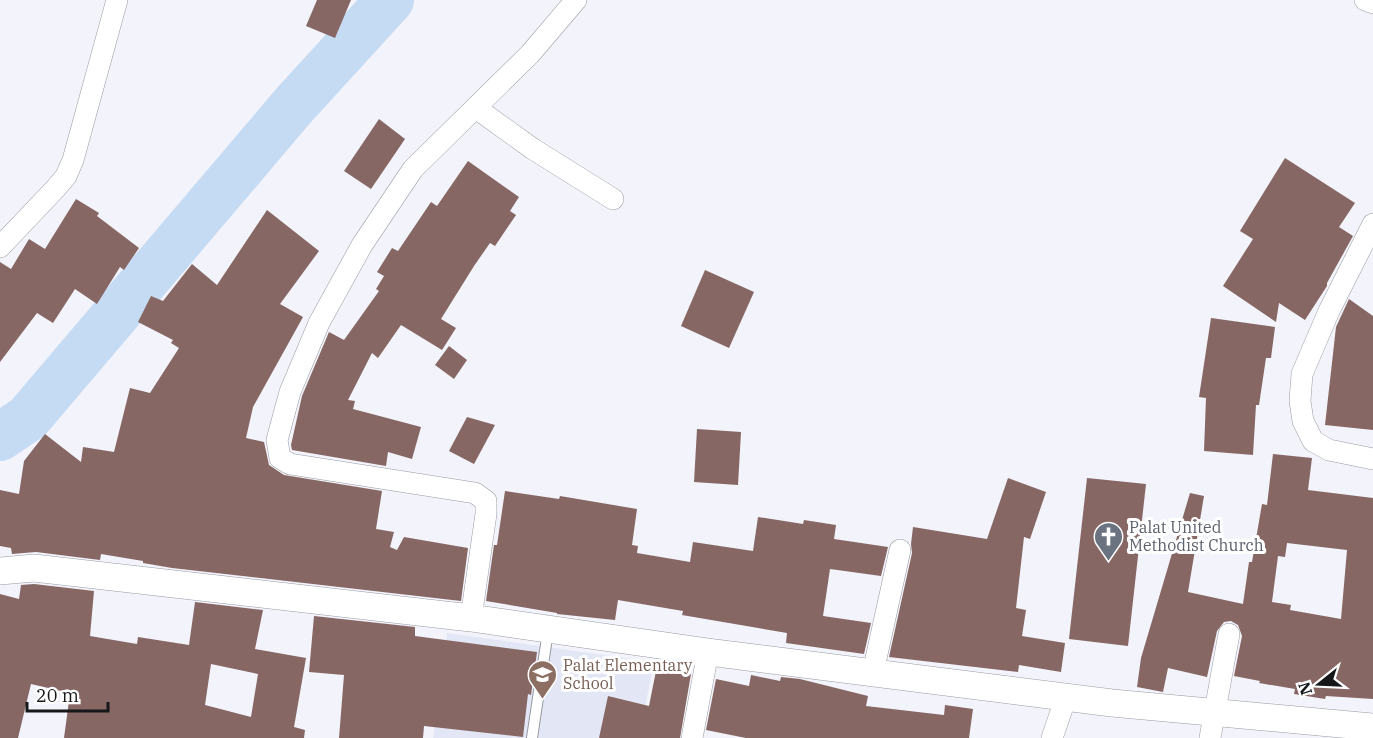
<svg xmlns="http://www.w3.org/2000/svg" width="1373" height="738" font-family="'IBM Plex Serif',serif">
	<rect width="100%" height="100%" fill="#f2f3fb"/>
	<path fill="#e3e6f5" d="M447 633 654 662 639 738H433Z"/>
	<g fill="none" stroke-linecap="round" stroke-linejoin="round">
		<path stroke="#c5daf3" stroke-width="48" d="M0 437 28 418 294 105 390 0"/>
	</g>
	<g fill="#876763" fill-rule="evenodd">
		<path d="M317 0H351L335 38 306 26Z"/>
		<path d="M379 119 405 139 371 189 344 171Z"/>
		<path d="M1285 158 1355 203 1339 227 1353 236 1327 283V286L1305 320 1279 303 1276 322 1223 286 1253 239 1240 231Z"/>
		<path d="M468 161 519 197 510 211 516 215 495 246 490 243 474 266 441 319 456 328 442 350 401 325 378 358 372 353 348 400 355 401 353 409 421 427 412 459 388 452 386 466 292 450 291 445 302 396 329 332 344 340 379 291 376 289 384 276 377 272 392 248 398 251 431 202 437 206Z"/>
		<path d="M76 199 99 213 97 216 139 248 124 270 120 267 97 304 75 289 53 323 37 313 0 362V262L11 269 29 239 45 249Z"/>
		<path d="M267 210 319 251 280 304 303 317 253 407 246 438 264 442 269 465 284 475 382 491 376 529 394 532 390 547 397 550 404 537 468 548 461 601 172 568 143 563V561L101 554 100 560 36 552 12 554 11 548 0 546V490L19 494 24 461 45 434 81 462 83 447 114 452 130 388 150 393 179 348 171 343 173 340 138 322 151 296 163 301 192 264 217 285Z"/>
		<path d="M705 270 754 292 729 348 681 326Z"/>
		<path d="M1349 299 1373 316V430L1325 425 1336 327Z"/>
		<path d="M1211 318 1275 327 1271 358H1266L1259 405H1256L1253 455 1204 451 1206 398 1199 397Z"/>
		<path d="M449 346 467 360 454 379 435 365Z"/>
		<path d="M467 417 495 425 474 464 449 451Z"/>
		<path d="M697 429 741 432 738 485 694 482Z"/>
		<path d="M1273 454 1312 458 1308 490 1373 498V699L1326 696 1325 699 1294 694 1295 689 1259 683 1260 681 1234 676 1242 636 1238 625 1231 621 1224 622 1217 631 1207 677 1168 668 1163 692 1137 687 1141 658 1190 493 1204 496 1188 592 1243 604 1249 562H1252L1262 504 1267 505ZM1287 543 1347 550 1341 619 1290 610 1291 605 1272 602 1278 556 1285 557Z"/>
		<path d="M1008 478 1046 492 1030 539 1024 537 1016 608 1026 610 1022 636 1065 643 1061 672 1019 665 1018 672 889 657 912 553 911 544 913 527 987 539Z"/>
		<path d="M1087 478 1146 484 1128 646 1069 639Z"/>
		<path d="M505 491 559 499 560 496 637 509 632 545 638 546 637 553 690 562 693 542 753 551 758 517 803 524 804 520 836 525 834 539 888 547 881 576 830 569 823 616 871 623 864 654 786 643 787 633 682 615 683 611 618 600 615 620 557 614V613L486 601 494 545H497Z"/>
		<path d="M34 584 94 591 90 636 137 644 138 637 189 645 195 602 263 610 255 649 306 658 294 727 305 730 304 738H64L70 693 31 684 18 738H0V594L19 599 21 585ZM211 664 258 674 251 717 205 705Z"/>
		<path d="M314 616 415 627V636L537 652 531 695 528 694 523 737 424 726 423 738H339L344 675 309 672Z"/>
		<path d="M657 666 680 670V672L691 674 680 738H599L608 696 649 706Z"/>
		<path d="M751 675 780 681 781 677 800 679 868 696 866 706 944 715 945 705 973 709 969 738H746L706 730 716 679 749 686Z"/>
	</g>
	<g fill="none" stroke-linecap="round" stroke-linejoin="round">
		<defs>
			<path id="service" d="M532 738 548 631"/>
			<g id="minor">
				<path d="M1365 0 1373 3"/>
				<path d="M476 108 533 149 613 199"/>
				<path d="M1373 224 1329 311 1302 374 1300 401 1303 421 1313 441 1329 450 1373 459"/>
				<path d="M0 247 56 188 66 176 73 160 117 0"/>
				<path d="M471 618 486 514V501L475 493 290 464 280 458 277 440 290 392 319 323 362 245 413 169 530 54 576 0"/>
				<path d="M873 672 900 550"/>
				<path d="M692 738 708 652"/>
				<path d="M1052 738 1066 697"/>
				<path d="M1210 738 1229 634"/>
			</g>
			<path id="tertiary" d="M0 571 34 568 471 618 708 652 1112 703 1373 727"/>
		</defs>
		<use href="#service" stroke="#999ba2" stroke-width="12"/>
		<use href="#minor" stroke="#999ba2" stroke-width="22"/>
		<use href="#tertiary" stroke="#999ba2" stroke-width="28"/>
		<use href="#service" stroke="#fff" stroke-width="10"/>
		<use href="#minor" stroke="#fff" stroke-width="21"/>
		<use href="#tertiary" stroke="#fff" stroke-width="27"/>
	</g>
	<defs>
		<symbol id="church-pin" viewBox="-11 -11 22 30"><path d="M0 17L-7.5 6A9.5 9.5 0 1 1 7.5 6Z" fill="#6b7280" stroke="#fff"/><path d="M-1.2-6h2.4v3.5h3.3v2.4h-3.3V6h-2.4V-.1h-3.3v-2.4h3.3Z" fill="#fff"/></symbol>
		<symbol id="school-pin" viewBox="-11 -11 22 30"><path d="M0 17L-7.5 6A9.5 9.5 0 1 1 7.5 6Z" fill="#8d6e63" stroke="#fff"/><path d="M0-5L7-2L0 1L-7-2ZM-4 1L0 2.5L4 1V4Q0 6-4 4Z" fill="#fff"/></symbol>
	</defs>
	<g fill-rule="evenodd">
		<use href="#church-pin" x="1092" y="520" width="33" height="45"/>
		<use href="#school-pin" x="526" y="658" width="33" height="45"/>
	</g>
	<g text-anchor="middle" stroke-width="6" stroke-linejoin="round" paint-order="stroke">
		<g font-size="16" fill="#5b616d" stroke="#fff" text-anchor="start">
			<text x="1129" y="533">Palat United<tspan x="1129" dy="18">Methodist Church</tspan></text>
		</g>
		<g font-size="16" fill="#785e54" stroke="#fff" text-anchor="start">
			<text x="563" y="671">Palat Elementary<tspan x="563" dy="18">School</tspan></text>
		</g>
	</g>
	<g transform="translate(1319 684) rotate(252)" stroke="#ffffff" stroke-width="4.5" paint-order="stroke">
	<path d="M0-4.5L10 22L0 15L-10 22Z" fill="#161719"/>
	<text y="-9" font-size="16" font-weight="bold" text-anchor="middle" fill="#161719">N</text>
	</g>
	<path d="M27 702v9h81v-9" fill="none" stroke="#161719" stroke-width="3"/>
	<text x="36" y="702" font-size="18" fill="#161719" stroke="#ffffff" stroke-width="4.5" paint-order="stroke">20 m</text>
</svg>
